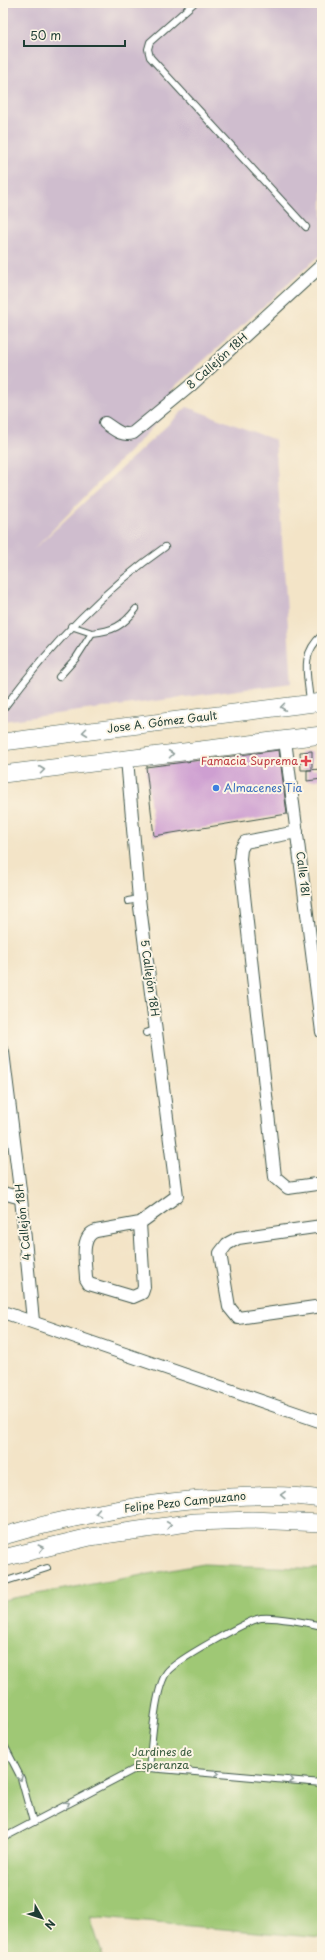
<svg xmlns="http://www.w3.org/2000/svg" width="325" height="1960" font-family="'Playpen Sans',sans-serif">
	<rect width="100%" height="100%" fill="#fcf5e5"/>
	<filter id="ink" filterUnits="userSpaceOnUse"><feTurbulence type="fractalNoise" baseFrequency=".025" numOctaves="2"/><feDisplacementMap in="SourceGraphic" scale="8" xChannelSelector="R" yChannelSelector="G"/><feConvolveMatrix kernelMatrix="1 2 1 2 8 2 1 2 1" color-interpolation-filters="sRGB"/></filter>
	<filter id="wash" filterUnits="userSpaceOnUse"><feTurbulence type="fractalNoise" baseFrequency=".012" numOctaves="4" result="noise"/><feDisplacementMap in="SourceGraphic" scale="16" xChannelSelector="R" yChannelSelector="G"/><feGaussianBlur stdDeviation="0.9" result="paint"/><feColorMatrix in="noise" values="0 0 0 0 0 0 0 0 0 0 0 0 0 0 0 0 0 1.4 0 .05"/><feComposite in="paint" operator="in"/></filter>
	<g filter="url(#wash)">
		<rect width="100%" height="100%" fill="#f3e4c7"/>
		<path fill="#cfbdce" d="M3 3H322V253L171 390 180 399 33 550 187 407 275 440 292 683 3 721Z"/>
		<path fill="#9fc874" stroke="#5f8254" d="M204 1564 322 1569V1938L90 1917 103 1957H3V1600Z"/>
		<g id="blocks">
			<g fill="#ce9fd1">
				<path d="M279 750 287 814 154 836 146 767Z"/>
				<path d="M312 751V770H301L300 752Z"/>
				<path d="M322 769V779L307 781V770Z"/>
			</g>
		</g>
	</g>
	<g filter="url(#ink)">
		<use href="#blocks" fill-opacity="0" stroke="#3f564a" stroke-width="1"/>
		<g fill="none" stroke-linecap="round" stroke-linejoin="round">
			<defs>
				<g id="service">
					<path d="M194 3 150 42 148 49 150 57 306 227"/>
					<path d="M92 633C113 631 123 626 136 609"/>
					<path d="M59 677 76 658 92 633 71 626"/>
					<path d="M310 702C308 675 299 656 322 635"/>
					<path d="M3 709C49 647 102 591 165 547"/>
					<path d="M128 901 139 899"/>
					<path d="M146 1033 157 1029"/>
					<path d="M3 1582 47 1568"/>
					<path d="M3 1743 21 1778 33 1822"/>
					<path d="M149 1768C152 1745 154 1690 167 1672 175 1661 248 1620 261 1618 274 1616 309 1623 322 1626"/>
					<path d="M3 1838 133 1770 149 1768 322 1783"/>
				</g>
				<g id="minor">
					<path d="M105 423C114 429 122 437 133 433L190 386 322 265"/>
					<path d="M285 740 322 1032"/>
					<path d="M127 759 139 899 177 1196 140 1223 96 1231C79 1236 86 1265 86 1279L89 1284 133 1297 142 1293 144 1287 140 1223"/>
					<path d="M297 832 245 842 241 849 240 859 275 1177 288 1188 316 1184"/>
					<path d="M3 1052 21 1198 33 1321"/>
					<path d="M3 1193 21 1198"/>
					<path d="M322 1226 238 1238 227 1244 220 1253 229 1307 238 1318 322 1306"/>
					<path d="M3 1312 322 1422"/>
				</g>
				<g id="secondary">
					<path d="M3 742 322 702"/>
					<path d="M3 774 322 735"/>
					<path d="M3 1536C68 1517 133 1505 200 1499 243 1496 280 1493 322 1499"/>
					<path d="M3 1558 90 1537 195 1522 252 1520 322 1523"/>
				</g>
			</defs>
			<use href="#service" stroke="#3f564a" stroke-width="8"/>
			<use href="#minor" stroke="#3f564a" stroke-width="14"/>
			<use href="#secondary" stroke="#3f564a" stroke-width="18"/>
			<use href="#service" stroke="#fff" stroke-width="6"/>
			<use href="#minor" stroke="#fff" stroke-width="12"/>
			<use href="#secondary" stroke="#fff" stroke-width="17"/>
		</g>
		<defs><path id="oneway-chevron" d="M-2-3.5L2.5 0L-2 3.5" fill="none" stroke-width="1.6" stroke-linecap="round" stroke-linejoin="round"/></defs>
		<g stroke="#8f9e9a">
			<use href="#oneway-chevron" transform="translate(283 707) rotate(173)"/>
			<use href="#oneway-chevron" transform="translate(85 732) rotate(173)"/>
			<use href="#oneway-chevron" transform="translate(171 754) rotate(-7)"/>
			<use href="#oneway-chevron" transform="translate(42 770) rotate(-7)"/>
			<use href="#oneway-chevron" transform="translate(283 1495) rotate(-178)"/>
			<use href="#oneway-chevron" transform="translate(98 1513) rotate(170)"/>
			<use href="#oneway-chevron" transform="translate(169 1525) rotate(-8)"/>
			<use href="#oneway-chevron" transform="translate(41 1548) rotate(-13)"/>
			<use href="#oneway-chevron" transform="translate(216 1773) rotate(4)"/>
			<use href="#oneway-chevron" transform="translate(20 1778) rotate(68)"/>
			<use href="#oneway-chevron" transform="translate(291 1780) rotate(6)"/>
			<use href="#oneway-chevron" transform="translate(67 1804) rotate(-28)"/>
		</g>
	</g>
	<path fill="#e0444e" stroke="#fcf5e5" stroke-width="1.5" d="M304 755h4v4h4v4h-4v4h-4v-4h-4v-4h4z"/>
	<circle fill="#3f7fe0" stroke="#fcf5e5" stroke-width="1.5" cx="216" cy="788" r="4"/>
	<g text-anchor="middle" stroke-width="4" stroke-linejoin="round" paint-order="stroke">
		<g font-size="11" fill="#1f3d34" stroke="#fcf5e5">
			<text transform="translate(217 361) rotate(-42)" y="4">8 Callejón 18H</text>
			<text transform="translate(162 722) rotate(-7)" y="4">Jose A. Gómez Gault</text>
			<text transform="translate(303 874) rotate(83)" y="4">Calle 18I</text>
			<text transform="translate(150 978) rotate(82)" y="4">5 Callejón 18H</text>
			<text transform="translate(23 1222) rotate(-96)" y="4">4 Callejón 18H</text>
			<text transform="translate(185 1502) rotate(-6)" y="4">Felipe Pezo Campuzano</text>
		</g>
		<g font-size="11" fill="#be3a42" stroke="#fcf5e5" text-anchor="end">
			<text x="298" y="765">Famacia Suprema</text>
		</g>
		<g font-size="11" fill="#366cbe" stroke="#fcf5e5" text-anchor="start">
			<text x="224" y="792">Almacenes Tia</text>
		</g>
		<g font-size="11" fill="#3f6044" stroke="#fcf5e5">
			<text x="162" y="1756">Jardines de<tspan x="162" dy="13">Esperanza</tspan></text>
		</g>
	</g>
	<rect width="325" height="1960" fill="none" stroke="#fcf5e5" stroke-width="16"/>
	<g transform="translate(42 1918) rotate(129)" stroke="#fcf5e5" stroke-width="3" paint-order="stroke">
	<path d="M0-3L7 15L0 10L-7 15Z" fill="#1f3d34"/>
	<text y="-6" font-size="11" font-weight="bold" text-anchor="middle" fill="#1f3d34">N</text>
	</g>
	<path d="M24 40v6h101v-6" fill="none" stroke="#1f3d34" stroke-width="2"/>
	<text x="30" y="40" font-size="12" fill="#1f3d34" stroke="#fcf5e5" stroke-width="3" paint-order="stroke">50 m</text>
</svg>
